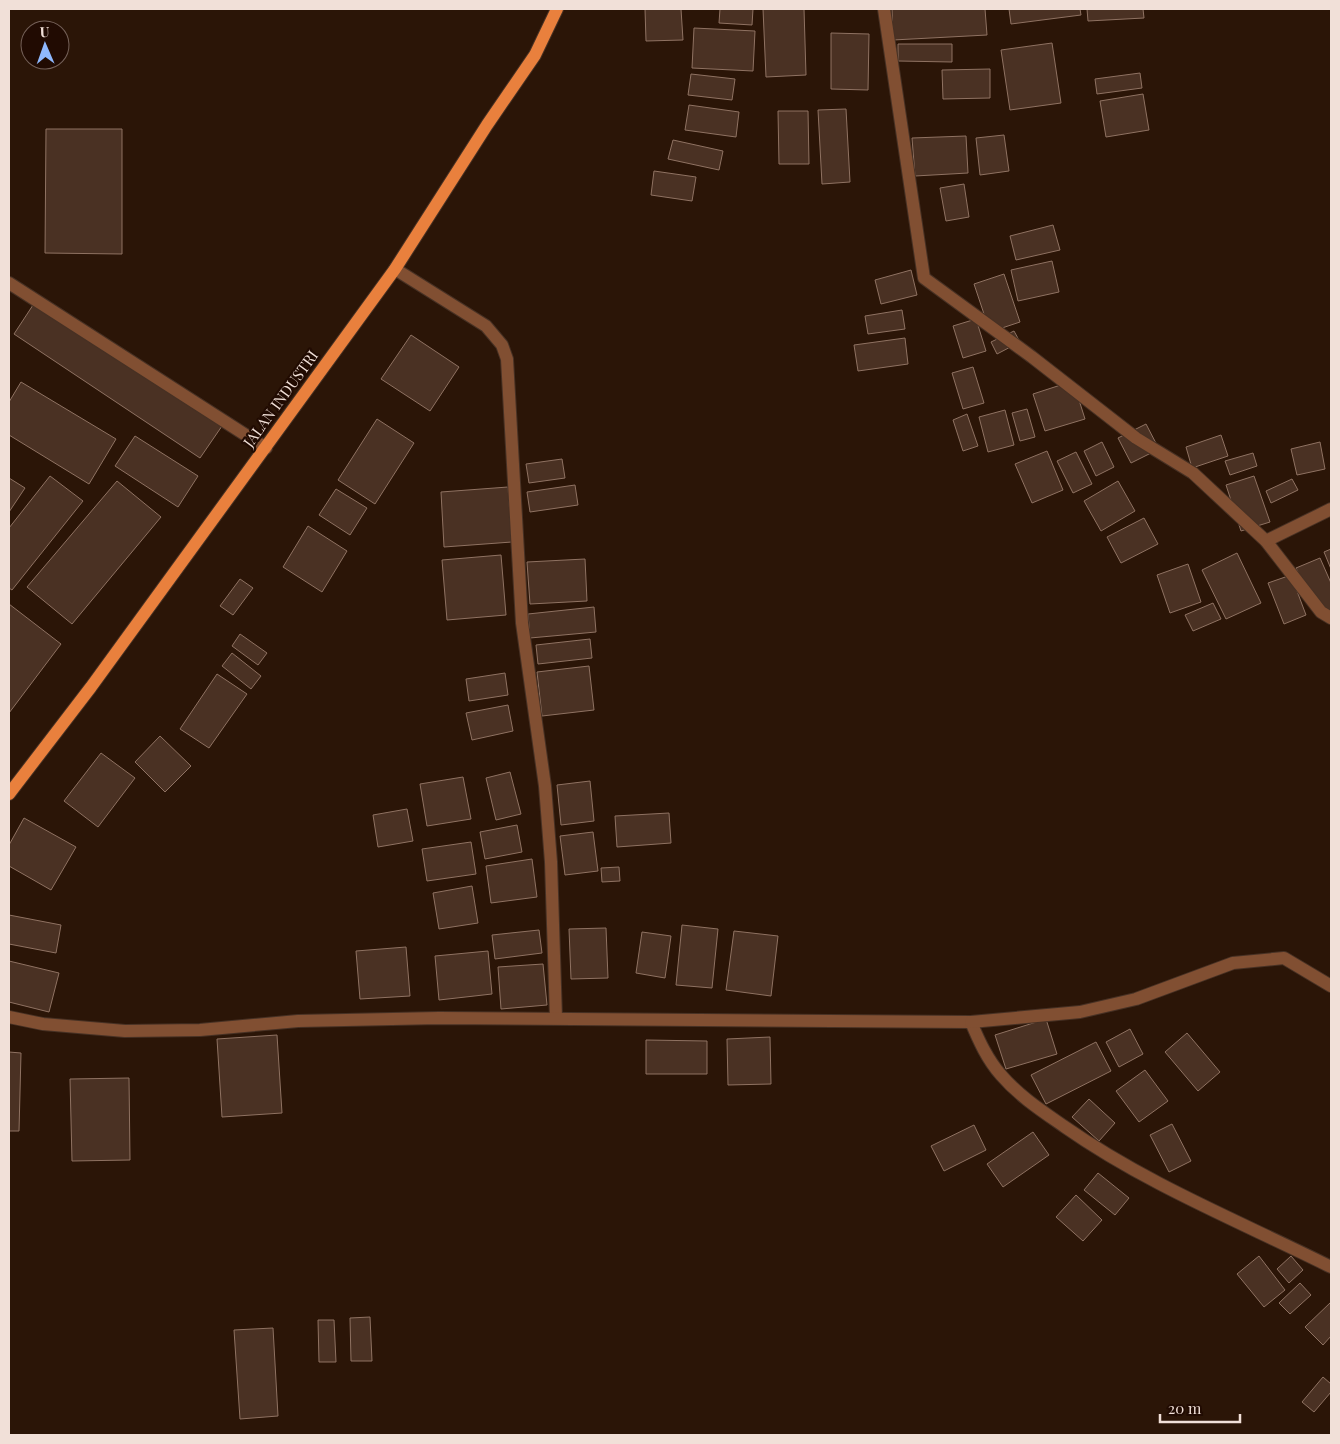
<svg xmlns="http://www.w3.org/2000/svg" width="1340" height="1444" font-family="'Playfair Display',serif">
	<rect width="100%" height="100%" fill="#2b1507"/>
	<g fill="#4a3123" stroke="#8f7262">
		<path d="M645 9H681L683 40 646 41Z"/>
		<path d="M720 9H753L752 25 719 23Z"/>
		<path d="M763 9H804L806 75 766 77Z"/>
		<path d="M892 9H985L987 35 893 40Z"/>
		<path d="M1009 9H1080L1081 15 1011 24Z"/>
		<path d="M1087 9H1143L1144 18 1088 21Z"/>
		<path d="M694 28 755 31 753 71 692 68Z"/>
		<path d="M831 33 869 34 868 90 831 89Z"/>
		<path d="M1052 43 1061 103 1010 110 1001 50Z"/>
		<path d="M898 44H952V62L898 61Z"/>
		<path d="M990 69V98L943 99 942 70Z"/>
		<path d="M1140 73 1142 88 1097 94 1095 79Z"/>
		<path d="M691 74 735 79 732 100 688 95Z"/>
		<path d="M1143 94 1149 130 1106 137 1100 101Z"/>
		<path d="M689 105 739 112 736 137 685 130Z"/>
		<path d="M846 109 850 182 822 184 818 110Z"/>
		<path d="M778 111H808L809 164H779Z"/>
		<path d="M46 129H122V254L45 253Z"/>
		<path d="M1004 135 1009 171 980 175 976 138Z"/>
		<path d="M966 136 968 173 915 176 912 138Z"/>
		<path d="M673 140 723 151 719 170 668 159Z"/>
		<path d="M654 171 696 177 692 201 651 195Z"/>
		<path d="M964 184 969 217 946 221 940 188Z"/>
		<path d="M1053 225 1060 250 1016 260 1010 236Z"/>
		<path d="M1052 261 1059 292 1018 301 1011 270Z"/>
		<path d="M911 270 917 295 881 304 875 280Z"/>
		<path d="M1004 274 1020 322 990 332 974 284Z"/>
		<path d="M35 302 222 426 200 458 14 334Z"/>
		<path d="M902 310 905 329 868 334 865 316Z"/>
		<path d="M976 319 986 351 963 358 953 326Z"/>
		<path d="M1014 331 1020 342 997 354 991 342Z"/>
		<path d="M411 335 459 367 430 411 381 379Z"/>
		<path d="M905 338 908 364 858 371 854 345Z"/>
		<path d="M973 367 984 403 963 409 952 373Z"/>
		<path d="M1073 381 1085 419 1045 431 1033 394Z"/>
		<path d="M21 382 116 439 89 484 9 435V402Z"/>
		<path d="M1027 409 1035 437 1020 441 1012 413Z"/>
		<path d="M1005 410 1014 445 988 452 979 417Z"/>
		<path d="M967 414 978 446 963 451 953 420Z"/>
		<path d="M377 419 414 443 375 504 338 480Z"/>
		<path d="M1146 424 1159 449 1131 463 1118 438Z"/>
		<path d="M1221 435 1228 456 1192 468 1186 447Z"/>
		<path d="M135 436 198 476 178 507 115 466Z"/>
		<path d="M1102 442 1114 467 1096 476 1084 451Z"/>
		<path d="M1320 442 1325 469 1297 475 1291 449Z"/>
		<path d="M1047 451 1063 490 1032 503 1015 464Z"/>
		<path d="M1076 452 1092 484 1073 493 1057 461Z"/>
		<path d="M1253 453 1257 466 1230 475 1225 461Z"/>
		<path d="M562 459 565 478 529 483 526 464Z"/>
		<path d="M50 476 83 501 12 590 9 588V528Z"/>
		<path d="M1254 476 1270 522 1241 531 1226 485Z"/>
		<path d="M9 478 25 488 9 512Z"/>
		<path d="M1292 479 1298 490 1271 503 1266 491Z"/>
		<path d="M117 481 161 517 72 624 27 587Z"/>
		<path d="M1118 481 1135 511 1101 531 1084 501Z"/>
		<path d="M575 485 578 505 530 512 527 492Z"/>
		<path d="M508 487 512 542 444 547 441 492Z"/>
		<path d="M336 489 367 508 350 535 319 515Z"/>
		<path d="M1144 518 1158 544 1121 563 1107 537Z"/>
		<path d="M308 526 347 551 322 592 283 567Z"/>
		<path d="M1331 549V569L1324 552Z"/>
		<path d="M1237 553 1261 603 1226 619 1202 570Z"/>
		<path d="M501 555 506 615 447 620 442 560Z"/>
		<path d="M1320 558 1331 583V613L1319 618 1296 568Z"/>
		<path d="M585 559 587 601 530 604 527 562Z"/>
		<path d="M1188 564 1201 602 1170 613 1157 575Z"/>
		<path d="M1291 575 1306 615 1284 624 1268 583Z"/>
		<path d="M240 579 253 588 233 615 220 606Z"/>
		<path d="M1213 603 1221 619 1193 631 1185 615Z"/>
		<path d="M9 604 61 644 9 713Z"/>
		<path d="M594 607 596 632 530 638 528 614Z"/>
		<path d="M240 634 267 653 258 665 232 646Z"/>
		<path d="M590 639 592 658 538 664 536 645Z"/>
		<path d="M232 653 261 676 251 689 222 666Z"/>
		<path d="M589 666 594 710 542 716 537 672Z"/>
		<path d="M505 673 508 695 469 701 466 679Z"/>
		<path d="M217 674 247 694 209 748 180 729Z"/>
		<path d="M508 705 513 731 472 740 466 713Z"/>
		<path d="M160 736 191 766 165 792 135 762Z"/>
		<path d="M101 753 135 778 98 827 64 801Z"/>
		<path d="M510 772 521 814 496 820 486 778Z"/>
		<path d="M463 777 471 819 427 826 420 784Z"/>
		<path d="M590 781 594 821 561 825 557 785Z"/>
		<path d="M407 809 413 841 378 847 373 815Z"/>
		<path d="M669 813 671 843 617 847 615 816Z"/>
		<path d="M24 818 76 847 51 890 9 866V845Z"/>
		<path d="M517 825 522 852 485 859 480 832Z"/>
		<path d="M593 832 598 871 565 875 560 836Z"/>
		<path d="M471 842 476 874 427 881 422 849Z"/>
		<path d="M532 859 537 897 491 903 486 866Z"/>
		<path d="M619 867 620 881 602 882 601 868Z"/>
		<path d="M472 886 478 923 439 929 433 893Z"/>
		<path d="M9 915 61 925 56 953 9 944Z"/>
		<path d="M682 925 718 929 712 988 676 985Z"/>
		<path d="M606 928 608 978 571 979 569 929Z"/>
		<path d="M539 930 542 953 495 959 492 935Z"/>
		<path d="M734 931 778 936 771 996 726 990Z"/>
		<path d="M642 932 671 936 665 978 636 973Z"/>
		<path d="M406 947 410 996 360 999 356 951Z"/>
		<path d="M488 951 492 994 439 1000 435 956Z"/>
		<path d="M9 961 59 973 49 1012 9 1002Z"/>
		<path d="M543 964 547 1005 501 1009 498 967Z"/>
		<path d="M1046 1019 1057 1054 1006 1069 995 1035Z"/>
		<path d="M1130 1029 1143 1054 1119 1067 1106 1042Z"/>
		<path d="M1187 1033 1220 1072 1198 1091 1165 1052Z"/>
		<path d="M277 1035 282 1113 222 1117 217 1039Z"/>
		<path d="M770 1037 771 1084 728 1085 727 1039Z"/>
		<path d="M646 1040 707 1041V1074H646Z"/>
		<path d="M1096 1042 1111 1071 1046 1104 1031 1075Z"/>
		<path d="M9 1052 21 1053 19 1131H9Z"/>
		<path d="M1145 1070 1168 1101 1139 1122 1116 1091Z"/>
		<path d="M129 1078 130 1160 72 1161 70 1079Z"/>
		<path d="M1089 1099 1115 1123 1099 1141 1072 1117Z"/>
		<path d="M1172 1124 1191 1161 1169 1172 1150 1135Z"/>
		<path d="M974 1125 986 1150 944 1171 931 1146Z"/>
		<path d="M1033 1132 1049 1155 1003 1187 987 1164Z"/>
		<path d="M1098 1173 1129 1198 1115 1215 1084 1190Z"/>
		<path d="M1076 1195 1102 1220 1083 1241 1056 1217Z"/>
		<path d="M1259 1256 1285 1290 1264 1307 1237 1274Z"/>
		<path d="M1291 1256 1303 1270 1289 1283 1277 1269Z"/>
		<path d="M1300 1283 1311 1295 1290 1314 1279 1303Z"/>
		<path d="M1331 1302V1336L1323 1345 1305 1327Z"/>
		<path d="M370 1317 372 1361H351L350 1318Z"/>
		<path d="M318 1320H334L336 1362H319Z"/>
		<path d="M273 1328 278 1416 240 1419 234 1330Z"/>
		<path d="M1323 1377 1331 1384V1392L1314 1412 1302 1402Z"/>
	</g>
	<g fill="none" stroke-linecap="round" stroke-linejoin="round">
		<defs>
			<g id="minor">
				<path d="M884 9 924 278 1032 357 1136 438 1193 473 1266 541 1321 612 1331 618"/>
				<path d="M395 269 486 326 502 345 507 359 522 623 545 786 551 862 556 1018"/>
				<path d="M9 283 266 448"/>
				<path d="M1266 541 1331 509"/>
				<path d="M9 1017 43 1024 125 1031 200 1030 298 1021 439 1018 971 1022C979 1041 987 1059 1001 1075 1019 1096 1042 1111 1065 1127 1148 1185 1241 1222 1331 1267"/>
				<path d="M971 1022 1080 1012 1136 999 1233 963 1284 958 1331 986"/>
			</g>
			<path id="primary" d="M9 794 91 687 395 269 487 125 535 55 557 9"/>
		</defs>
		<use href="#minor" stroke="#473124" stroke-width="14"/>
		<use href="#primary" stroke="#473124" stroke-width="14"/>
		<use href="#minor" stroke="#814f32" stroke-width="12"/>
		<use href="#primary" stroke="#e9803d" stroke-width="12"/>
	</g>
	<g text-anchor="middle" stroke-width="4.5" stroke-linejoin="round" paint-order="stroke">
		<g font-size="15" fill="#f1e0d8" stroke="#210b02">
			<text transform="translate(281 399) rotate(-54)" y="5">JALAN INDUSTRI</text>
		</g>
	</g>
	<rect width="1340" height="1444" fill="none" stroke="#f1e0d8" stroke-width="20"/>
	<g transform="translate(45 45) rotate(358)"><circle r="24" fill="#210b02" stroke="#746058"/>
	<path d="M0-4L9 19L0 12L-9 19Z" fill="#8fb8fd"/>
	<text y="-8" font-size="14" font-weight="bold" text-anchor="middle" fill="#f1e0d8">U</text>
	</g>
	<path d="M1160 1414v8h80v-8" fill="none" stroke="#f1e0d8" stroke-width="2.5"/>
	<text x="1168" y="1414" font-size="15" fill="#f1e0d8" stroke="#210b02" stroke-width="4" paint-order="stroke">20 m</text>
</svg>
